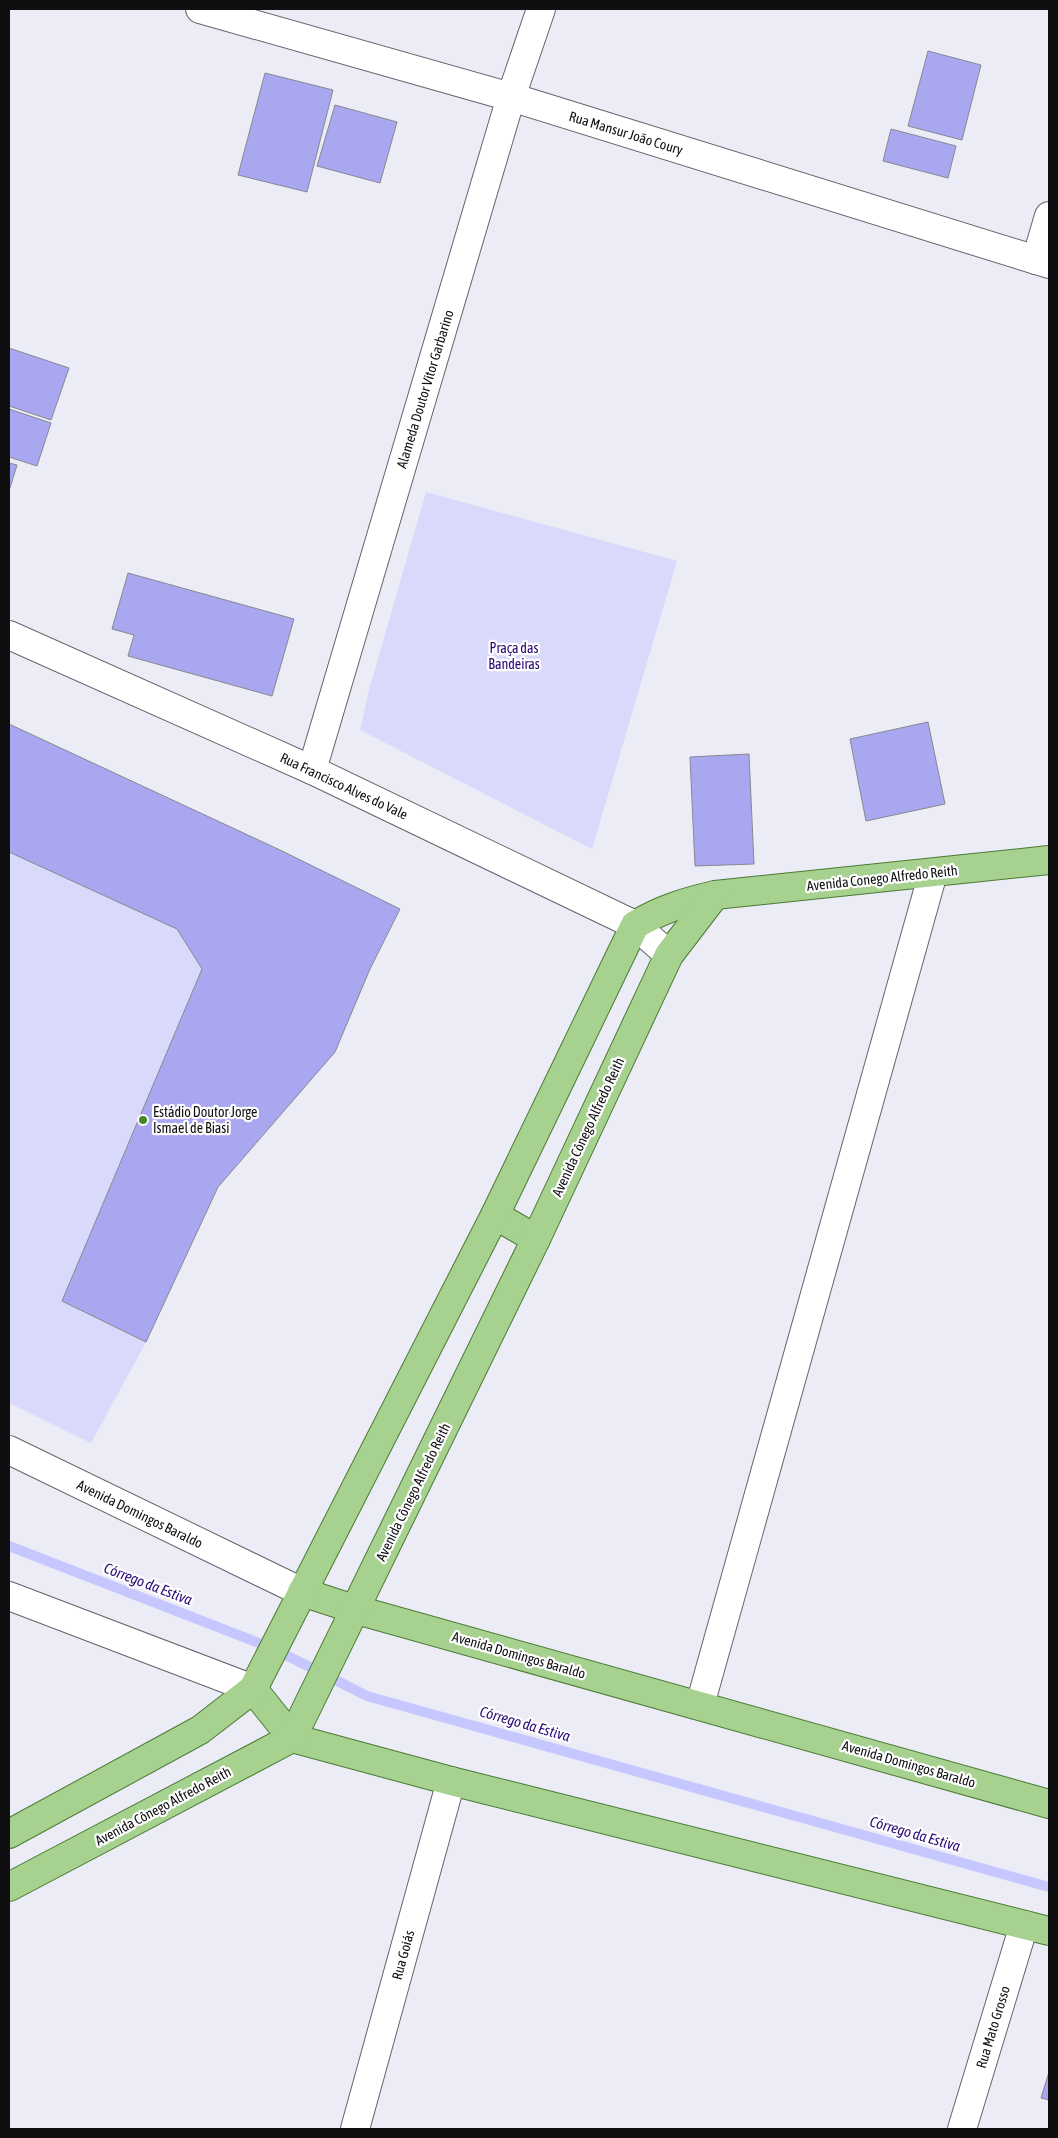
<svg xmlns="http://www.w3.org/2000/svg" width="1058" height="2138" font-family="'Asap Condensed',sans-serif">
	<rect width="100%" height="100%" fill="#ebecf5"/>
	<g fill="#d9d9fb">
		<path d="M426 492 677 561 592 849 360 730 369 690Z"/>
		<path d="M9 724 280 850 370 969 335 1052 218 1187 146 1342 91 1443 9 1403Z"/>
	</g>
	<g fill="none" stroke-linecap="round" stroke-linejoin="round">
		<path stroke="#c7c7ff" stroke-width="10" d="M9 1546 272 1648 367 1696 1049 1887"/>
	</g>
	<g fill="#a9a7f0" stroke="#878890">
		<path d="M928 51 981 65 962 140 908 126Z"/>
		<path d="M265 73 333 90 307 192 238 175Z"/>
		<path d="M335 105 397 122 380 183 317 166Z"/>
		<path d="M891 129 956 146 948 178 883 161Z"/>
		<path d="M9 348 69 368 51 420 9 406Z"/>
		<path d="M9 409 51 423 37 466 9 457Z"/>
		<path d="M9 463 17 465 9 491Z"/>
		<path d="M128 573 294 619 272 696 128 656 134 635 112 629Z"/>
		<path d="M928 722 945 804 866 821 850 739Z"/>
		<path d="M9 724 280 850 400 909 370 969 335 1052 218 1187 146 1342 62 1301 202 969 177 929 9 852Z"/>
		<path d="M749 754 754 864 695 866 690 757Z"/>
		<path d="M1049 2072V2100L1041 2098Z"/>
	</g>
	<g fill="none" stroke-linecap="round" stroke-linejoin="round">
		<defs>
			<g id="minor">
				<path d="M200 9 511 97 1049 264"/>
				<path d="M1036 260 1049 216"/>
				<path d="M9 635 312 770 635 925 669 955"/>
				<path d="M312 770 511 97 541 9"/>
				<path d="M9 1450 302 1592"/>
				<path d="M9 1596 253 1689"/>
				<path d="M700 1705 933 873"/>
				<path d="M355 2129 451 1781"/>
				<path d="M962 2129 1024 1925"/>
			</g>
			<g id="major">
				<path d="M495 1215 536 1239"/>
				<path d="M302 1592 357 1610 1049 1804"/>
				<path d="M253 1689 292 1738 451 1781 1049 1931"/>
				<path d="M9 1834 200 1730 253 1689 495 1215 635 925C662 909 685 902 715 895L1049 860"/>
				<path d="M9 1887 292 1738 536 1239 669 955 715 895"/>
			</g>
		</defs>
		<use href="#minor" stroke="#64646c" stroke-width="30"/>
		<use href="#major" stroke="#4b7a33" stroke-width="30"/>
		<use href="#minor" stroke="#fff" stroke-width="28"/>
		<use href="#major" stroke="#a6d18f" stroke-width="28"/>
	</g>
	<circle fill="#488625" stroke="#fff" stroke-width="2" cx="143" cy="1120" r="5"/>
	<g text-anchor="middle" stroke-width="4.5" stroke-linejoin="round" paint-order="stroke">
		<g font-size="14" fill="#0f0f12" stroke="#fff">
			<text transform="translate(626 133) rotate(17)" y="5">Rua Mansur João Coury</text>
			<text transform="translate(425 389) rotate(-73)" y="5">Alameda Doutor Vitor Garbarino</text>
			<text transform="translate(344 786) rotate(25)" y="5">Rua Francisco Alves do Vale</text>
			<text transform="translate(882 878) rotate(-6)" y="5">Avenida Conego Alfredo Reith</text>
			<text transform="translate(588 1127) rotate(-65)" y="5">Avenida Cônego Alfredo Reith</text>
			<text transform="translate(413 1492) rotate(-64)" y="5">Avenida Cônego Alfredo Reith</text>
			<text transform="translate(140 1514) rotate(26)" y="5">Avenida Domingos Baraldo</text>
			<text transform="translate(519 1655) rotate(16)" y="5">Avenida Domingos Baraldo</text>
			<text transform="translate(909 1764) rotate(16)" y="5">Avenida Domingos Baraldo</text>
			<text transform="translate(163 1806) rotate(-28)" y="5">Avenida Cônego Alfredo Reith</text>
			<text transform="translate(403 1955) rotate(-75)" y="5">Rua Goiás</text>
			<text transform="translate(993 2027) rotate(-73)" y="5">Rua Mato Grosso</text>
		</g>
		<g font-size="14" fill="#290573" stroke="#fff">
			<text x="514" y="653">Praça das<tspan x="514" dy="16">Bandeiras</tspan></text>
		</g>
		<g font-size="14" fill="#0f0f12" stroke="#fff" text-anchor="start">
			<text x="153" y="1117">Estádio Doutor Jorge<tspan x="153" dy="16">Ismael de Biasi</tspan></text>
		</g>
		<g font-size="15" font-style="italic" fill="#2c0c77" stroke="#fff">
			<text transform="translate(148 1584) rotate(21)" y="5">Córrego da Estiva</text>
			<text transform="translate(525 1724) rotate(16)" y="5">Córrego da Estiva</text>
			<text transform="translate(915 1834) rotate(16)" y="5">Córrego da Estiva</text>
		</g>
	</g>
	<rect width="1058" height="2138" fill="none" stroke="#0f0f12" stroke-width="20"/>
</svg>
